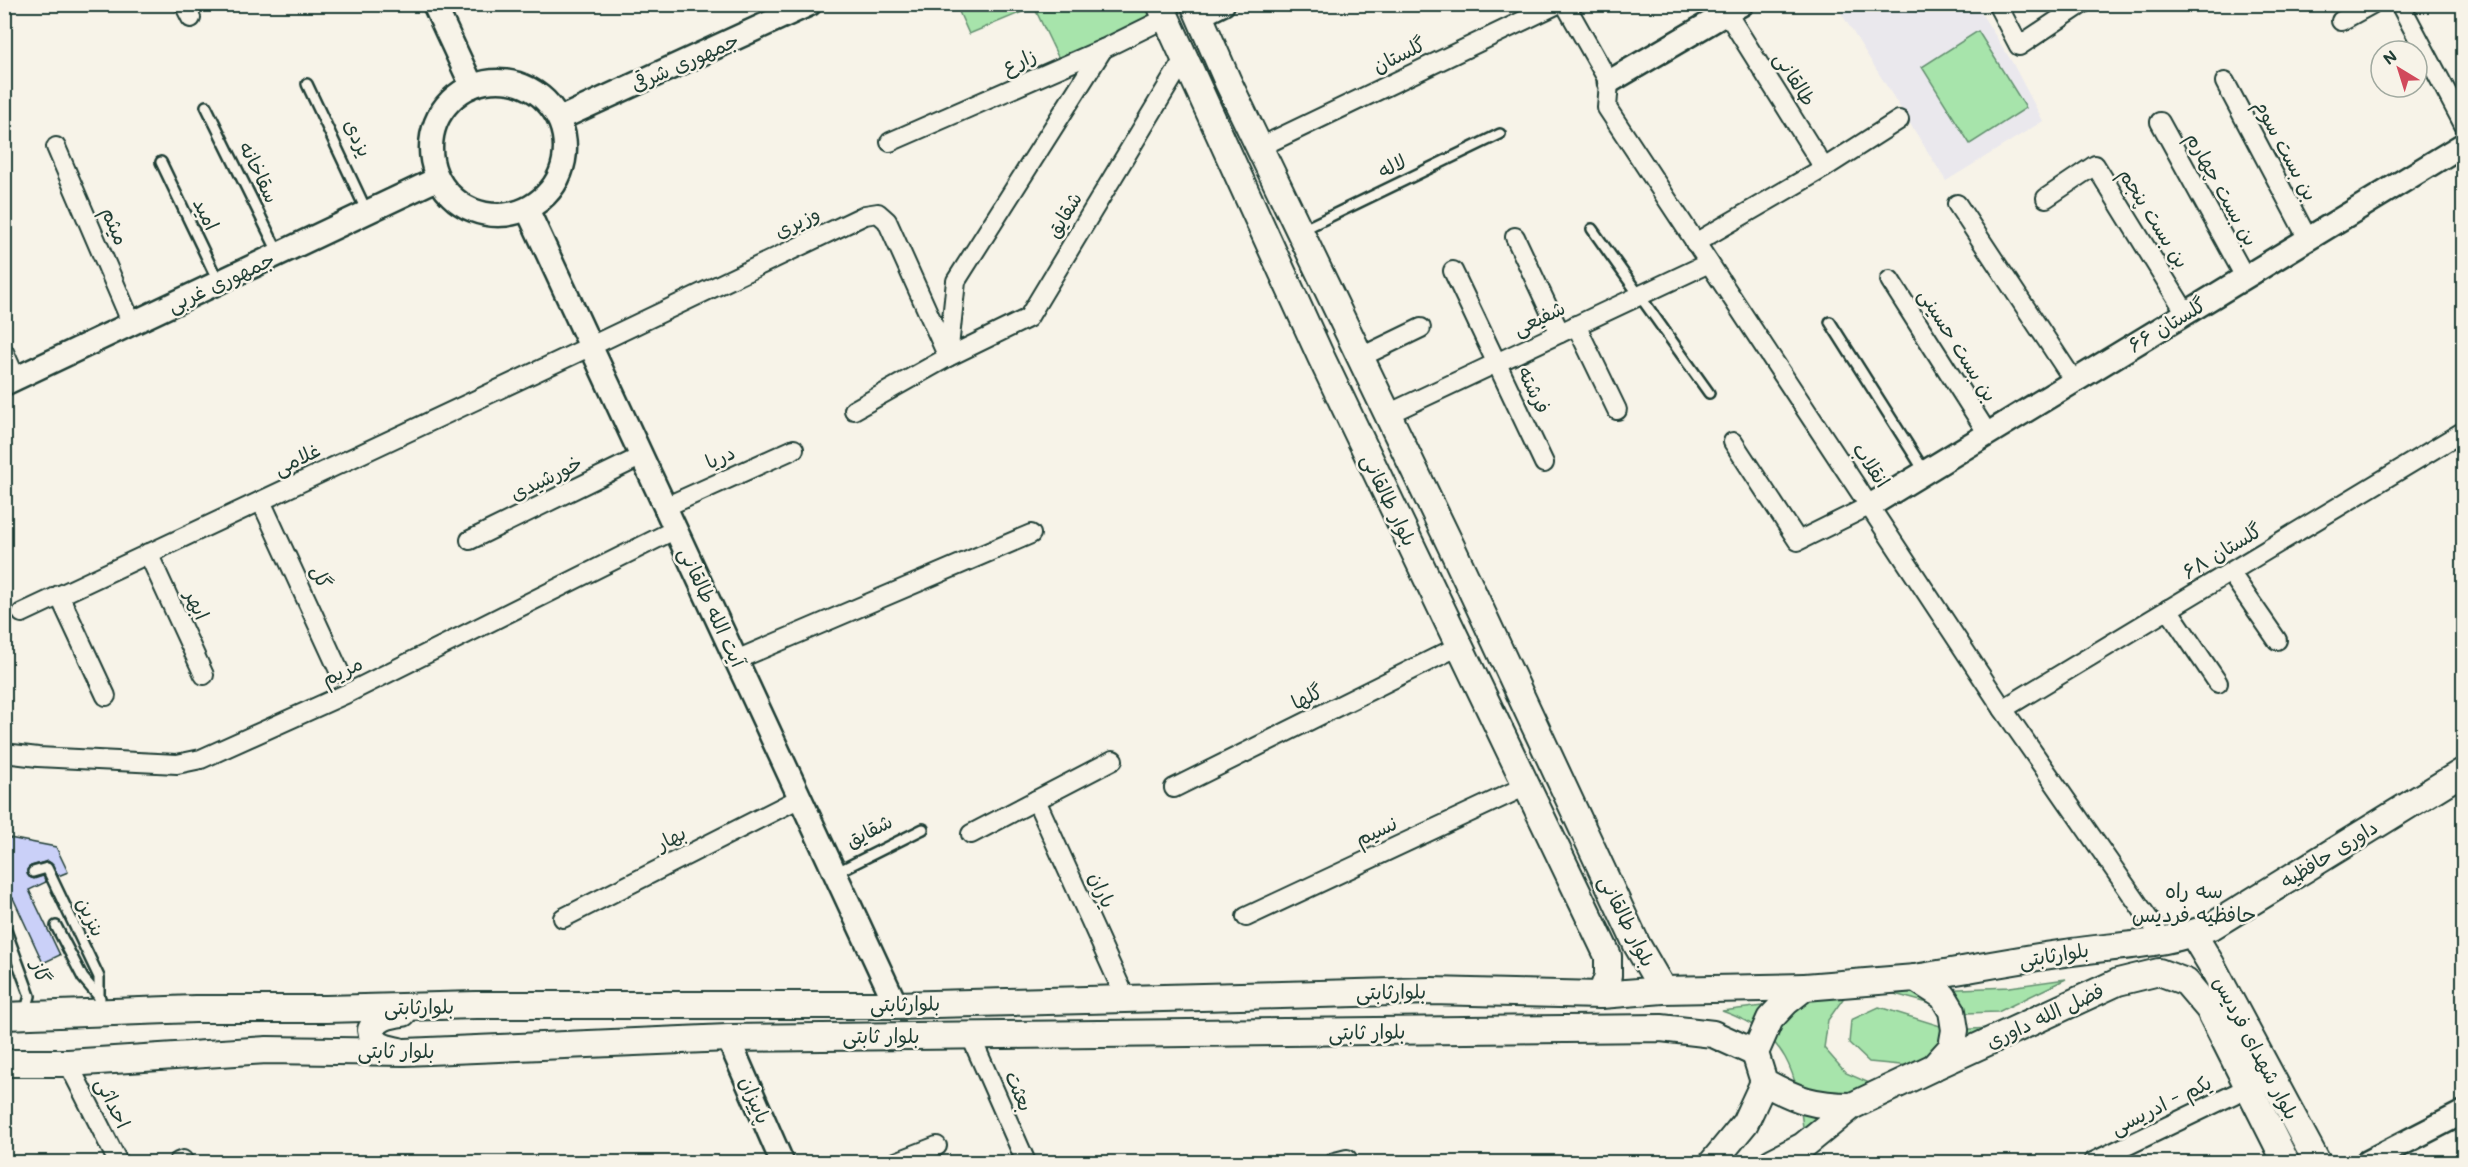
<svg xmlns="http://www.w3.org/2000/svg" width="2468" height="1167" font-family="Mali,'Playpen Sans Arabic',sans-serif">
	<rect width="100%" height="100%" fill="#f7f3e8"/>
	<filter id="ink" filterUnits="userSpaceOnUse"><feTurbulence type="fractalNoise" baseFrequency=".0167" numOctaves="2"/><feDisplacementMap in="SourceGraphic" scale="12" xChannelSelector="R" yChannelSelector="G"/><feConvolveMatrix kernelMatrix="1 2 1 2 8 2 1 2 1" color-interpolation-filters="sRGB"/></filter>
	<g filter="url(#ink)">
		<path fill="#eae8ed" d="M1836 5H1976L2012 62 2043 121 1946 181Z"/>
		<g fill="#a7e4ab" stroke="#639070" stroke-width="1.5">
			<path d="M956 5H1145L1152 19 1060 61 1034 7 969 34Z"/>
			<path d="M1978 31 2026 108 1970 144 1922 67Z"/>
			<path d="M2066 979 1998 1012 1965 1013 1887 992 2010 987Z"/>
			<path d="M1845 996 1828 1020 1824 1048 1846 1073 1876 1086 1804 1136C1797 1071 1788 1034 1722 1011Z"/>
			<path d="M1879 1007 1953 1030 2010 1027 1911 1066 1869 1062 1849 1043 1851 1020Z"/>
		</g>
		<path fill="#cad0f8" stroke="#1f3d34" stroke-width="1.5" d="M4 837 56 847 68 872 58 876 53 865 48 861 31 866 27 870 29 877 34 879 43 876 46 882 29 890 60 955 43 963 13 898 4 902Z"/>
		<g fill="none" stroke-linecap="round" stroke-linejoin="round">
			<defs>
				<g id="service">
					<path d="M307 84 367 212"/>
					<path d="M206 106 279 254"/>
					<path d="M161 162 218 281"/>
					<path d="M1592 229 1709 393"/>
					<path d="M1302 230 1500 134"/>
					<path d="M1830 322 1925 472"/>
					<path d="M33 872 47 868 99 977V998"/>
					<path d="M835 873 923 829"/>
					<path d="M4 925 30 996 25 1013"/>
					<path d="M56 926 83 978 100 998"/>
				</g>
				<g id="minor">
					<path d="M184 4 191 18"/>
					<path d="M1565 4 1609 82 1607 108 2003 709 2164 941"/>
					<path d="M1997 4 2019 46 2082 4"/>
					<path d="M2400 4 2464 125"/>
					<path d="M1727 13 1824 168"/>
					<path d="M2341 21 2372 4"/>
					<path d="M1103 49 956 281 948 357 1028 318 1184 59"/>
					<path d="M2225 82 2308 239"/>
					<path d="M2160 122 2245 277"/>
					<path d="M890 142 1103 49 1166 18"/>
					<path d="M56 147 132 324"/>
					<path d="M1260 147 1558 4"/>
					<path d="M2046 198 2095 165 2186 313"/>
					<path d="M1957 204 2074 381"/>
					<path d="M1515 237 1560 333"/>
					<path d="M1695 243 1824 168 1899 120"/>
					<path d="M1453 271 1544 463"/>
					<path d="M1890 280 1988 434"/>
					<path d="M1576 325 1617 410"/>
					<path d="M4 352 16 379"/>
					<path d="M1361 357 1421 328"/>
					<path d="M1388 414 1709 263"/>
					<path d="M1733 442 1798 541 1871 505"/>
					<path d="M261 501 340 673"/>
					<path d="M665 507 794 449"/>
					<path d="M470 540 642 456"/>
					<path d="M148 553 204 675"/>
					<path d="M2230 572 2277 640"/>
					<path d="M59 595 106 696"/>
					<path d="M2168 609 2218 683"/>
					<path d="M22 613 591 346 865 215 878 213 887 221 948 357 854 410"/>
					<path d="M736 660 1031 534"/>
					<path d="M2003 709 2464 431"/>
					<path d="M4 753 38 757 177 764 201 759 350 692 676 529"/>
					<path d="M1174 788 1459 646"/>
					<path d="M1036 800 1126 999"/>
					<path d="M971 834 1113 760"/>
					<path d="M1246 917 1526 786"/>
					<path d="M563 918 800 798"/>
					<path d="M971 1037 1026 1162"/>
					<path d="M68 1063 118 1162"/>
					<path d="M178 1162 183 1160"/>
					<path d="M896 1162 937 1146"/>
					<path d="M1335 1162 1347 1159"/>
					<path d="M2093 1162 2249 1087"/>
				</g>
				<g id="tertiary">
					<path d="M434 4 472 86"/>
					<path d="M1199 16 1223 4"/>
					<circle cx="498" cy="148" r="67"/>
					<path d="M1609 82 1742 4"/>
					<path d="M559 119 810 4"/>
					<path d="M527 209 896 1005"/>
					<path d="M4 384 437 179"/>
					<path d="M1871 505 2464 144"/>
					<path d="M728 1038 782 1162"/>
					<path d="M2367 1162 2464 1112"/>
				</g>
				<g id="secondary">
					<path d="M1160 4 1321 357 1608 956V976L1601 995"/>
					<path d="M1194 4 1228 82 1451 546 1637 945 1663 990"/>
					<path d="M2193 934 2211 964 2317 1162"/>
					<path d="M1915 978C1965 970 2015 960 2065 953 2115 945 2168 946 2214 925L2464 771"/>
					<path d="M4 1016 195 1009H326L476 1005H896L1431 991 1601 995 1663 990 1805 987"/>
					<path d="M399 1051C386 1048 373 1047 371 1030 377 1017 389 1015 403 1013"/>
					<path d="M4 1063H68L267 1050 405 1052 728 1038 1661 1028 1713 1034 1755 1053"/>
					<path d="M1938 1065 2118 982 2159 972 2186 982 2209 1009 2286 1162"/>
					<path d="M1713 1162 1745 1123 1764 1082"/>
					<path d="M1772 1162 1803 1146 1852 1106 1934 1067 1952 1047 1955 1030 1952 1011 1943 996 1915 978 1805 987 1786 1002 1770 1019 1755 1053 1764 1082C1797 1100 1814 1106 1852 1106"/>
				</g>
			</defs>
			<use href="#service" stroke="#1f3d34" stroke-width="14"/>
			<use href="#minor" stroke="#1f3d34" stroke-width="22"/>
			<use href="#tertiary" stroke="#1f3d34" stroke-width="27"/>
			<use href="#secondary" stroke="#1f3d34" stroke-width="30"/>
			<use href="#service" stroke="#f7f3e8" stroke-width="9"/>
			<use href="#minor" stroke="#f7f3e8" stroke-width="18"/>
			<use href="#tertiary" stroke="#f7f3e8" stroke-width="22"/>
			<use href="#secondary" stroke="#f7f3e8" stroke-width="26"/>
		</g>
	</g>
	<g text-anchor="middle" stroke-width="5" stroke-linejoin="round" paint-order="stroke">
		<g font-size="20" fill="#1f3d34" stroke="#f7f3e8">
			<text transform="translate(1399 55) rotate(-26)" y="7">گلستان</text>
			<text transform="translate(1019 61) rotate(-24)" y="7">زارع</text>
			<text transform="translate(685 62) rotate(-24)" y="7">جمهوری شرقی</text>
			<text transform="translate(1795 79) rotate(58)" y="7">طالقانی</text>
			<text transform="translate(358 138) rotate(65)" y="7">یزدی</text>
			<text transform="translate(2286 150) rotate(62)" y="7">بن بست سوم</text>
			<text transform="translate(1392 166) rotate(-26)" y="7">لاله</text>
			<text transform="translate(259 172) rotate(64)" y="7">سقاخانه</text>
			<text transform="translate(2222 189) rotate(61)" y="7">بن بست چهارم</text>
			<text transform="translate(206 214) rotate(64)" y="7">امید</text>
			<text transform="translate(1064 215) rotate(-59)" y="7">شقایق</text>
			<text transform="translate(2154 218) rotate(58)" y="7">بن بست پنجم</text>
			<text transform="translate(797 222) rotate(-26)" y="7">وزیری</text>
			<text transform="translate(115 226) rotate(67)" y="7">میثم</text>
			<text transform="translate(221 282) rotate(-25)" y="7">جمهوری غربی</text>
			<text transform="translate(1539 318) rotate(-25)" y="7">شفیعی</text>
			<text transform="translate(2167 325) rotate(-31)" y="7">گلستان ۶۶</text>
			<text transform="translate(1958 345) rotate(58)" y="7">بن بست حسینی</text>
			<text transform="translate(1534 390) rotate(65)" y="7">فرشته</text>
			<text transform="translate(720 457) rotate(-24)" y="7">دریا</text>
			<text transform="translate(297 459) rotate(-25)" y="7">غلامی</text>
			<text transform="translate(1871 465) rotate(56)" y="7">انقلاب</text>
			<text transform="translate(546 478) rotate(-26)" y="7">خورشیدی</text>
			<text transform="translate(1389 500) rotate(64)" y="7">بلوار طالقانی</text>
			<text transform="translate(2222 551) rotate(-31)" y="7">گلستان ۶۸</text>
			<text transform="translate(321 577) rotate(65)" y="7">گل</text>
			<text transform="translate(197 605) rotate(65)" y="7">ابهر</text>
			<text transform="translate(712 607) rotate(65)" y="7">آیت الله طالقانی</text>
			<text transform="translate(342 671) rotate(-26)" y="7">مریم</text>
			<text transform="translate(1307 697) rotate(-26)" y="7">گلها</text>
			<text transform="translate(869 831) rotate(-27)" y="7">شقایق</text>
			<text transform="translate(1376 831) rotate(-25)" y="7">نسیم</text>
			<text transform="translate(671 838) rotate(-27)" y="7">بهار</text>
			<text transform="translate(2329 854) rotate(-32)" y="7">داوری حافظیه</text>
			<text transform="translate(1102 890) rotate(66)" y="7">یاران</text>
			<text transform="translate(91 917) rotate(65)" y="7">بنزین</text>
			<text transform="translate(1627 921) rotate(63)" y="7">بلوار طالقانی</text>
			<text transform="translate(2054 955) rotate(-9)" y="7">بلوارثابتی</text>
			<text transform="translate(41 972) rotate(73)" y="7">گاز</text>
			<text transform="translate(1391 992) rotate(-1)" y="7">بلوارثابتی</text>
			<text transform="translate(905 1004) rotate(-1)" y="7">بلوارثابتی</text>
			<text transform="translate(419 1007) rotate(-1)" y="7">بلوارثابتی</text>
			<text transform="translate(2045 1016) rotate(-25)" y="7">فضل الله داوری</text>
			<text transform="translate(1367 1032) rotate(-1)" y="7">بلوار ثابتی</text>
			<text x="881" y="1043">بلوار ثابتی</text>
			<text transform="translate(2256 1048) rotate(62)" y="7">بلوار شهدای فردیس</text>
			<text x="396" y="1058">بلوار ثابتی</text>
			<text transform="translate(1019 1091) rotate(67)" y="7">بعثت</text>
			<text transform="translate(755 1100) rotate(67)" y="7">پاییزان</text>
			<text transform="translate(113 1103) rotate(64)" y="7">احداثی</text>
			<text transform="translate(2161 1105) rotate(-26)" y="7">یکم - ادریسی</text>
		</g>
		<g font-size="21" fill="#1f3d34" stroke="#f7f3e8">
			<text x="2194" y="898">سه راه<tspan x="2194" dy="24">حافظیه فردیس</tspan></text>
		</g>
	</g>
	<rect width="2468" height="1167" fill="none" stroke="#f7f3e8" stroke-width="24"/>
	<rect x="12" y="12" width="2444" height="1143" fill="none" stroke="#1f3d34" stroke-width="2" filter="url(#ink)"/>
	<g transform="translate(2399 69) rotate(322)"><circle r="28" fill="#f7f3e8" stroke="#a1aaa0" stroke-width="1.5"/>
	<path d="M0-4.5L10 22L0 15L-10 22Z" fill="#d1495b"/>
	<text y="-9" font-size="16" font-weight="bold" text-anchor="middle" fill="#1f3d34">N</text>
	</g>
</svg>
